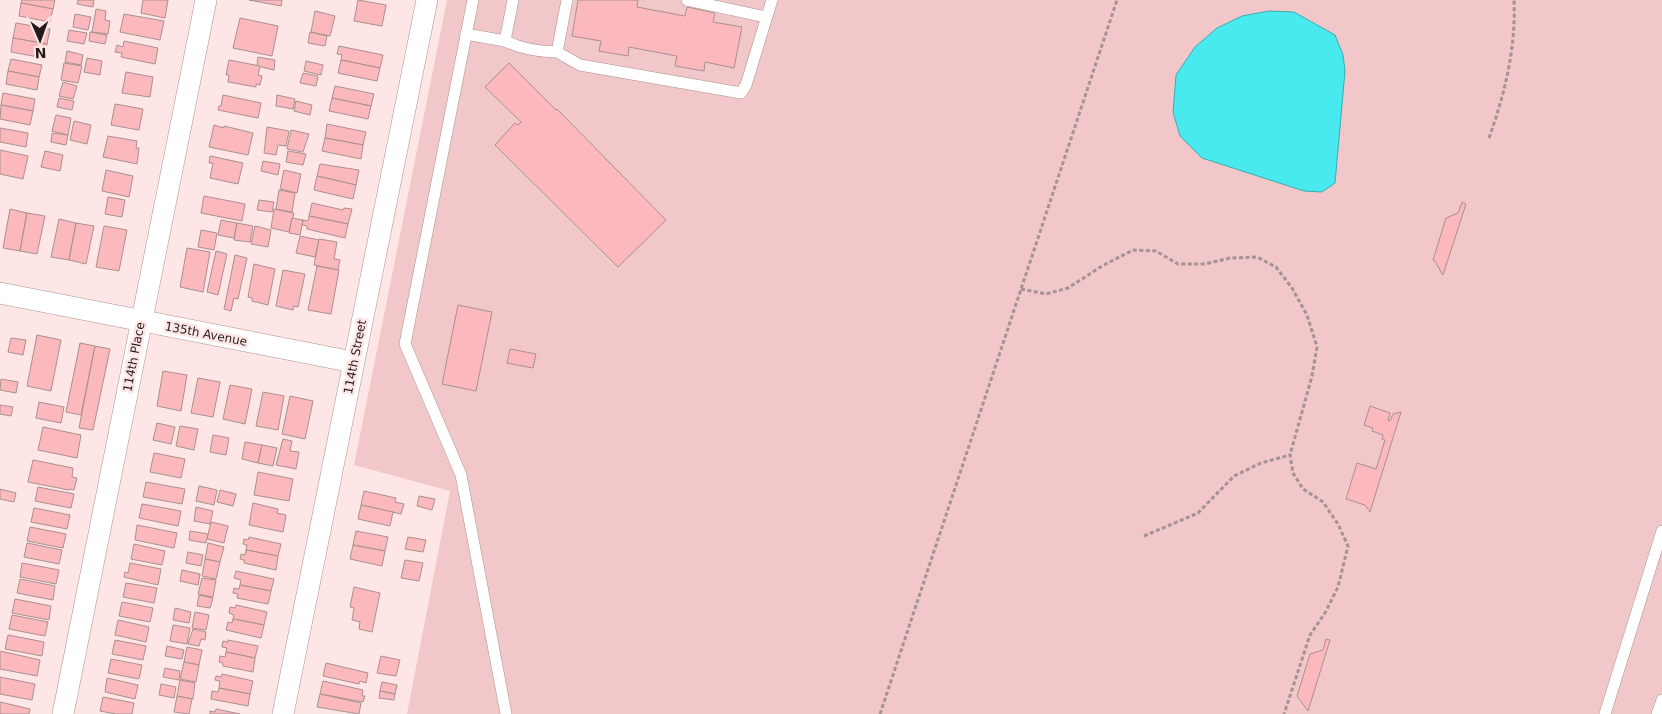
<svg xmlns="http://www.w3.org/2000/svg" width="1662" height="714" font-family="'DejaVu Sans',sans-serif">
	<rect width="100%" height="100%" fill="#fee6e6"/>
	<path fill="#f2c7c9" d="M447 0H1662V714H407L450 491 354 465Z"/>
	<path fill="#48e9ef" stroke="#3eabaf" d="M1269 11 1294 12 1335 35 1343 55 1345 71 1335 183 1322 192 1304 191 1202 158 1180 136 1173 112 1176 75 1195 47 1217 28 1242 16Z"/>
	<g fill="#fcb9bd" stroke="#aa8f90">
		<path d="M22 0H55L53 9 21 3Z"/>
		<path d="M78 0H94L93 7 77 4Z"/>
		<path d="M143 0H168L165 18 141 13Z"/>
		<path d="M249 0H282L281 6Z"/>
		<path d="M358 0 386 5 382 26 354 21Z"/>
		<path d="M578 0H638L637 7 685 16 687 7 715 13 713 22 742 27 734 68 705 62 704 71 675 66 677 56 629 47 628 56 599 51 601 41 572 36Z"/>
		<path d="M21 3 53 9 50 22 19 16Z"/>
		<path d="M96 9 106 11 105 20 110 21 108 34 92 32Z"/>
		<path d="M315 11 335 16 330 36 311 32Z"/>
		<path d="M75 14 91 17 88 30 73 27Z"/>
		<path d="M124 14 164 21 160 40 120 32Z"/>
		<path d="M240 18 278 26 272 56 233 48Z"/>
		<path d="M16 23 50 29 47 44 13 38Z"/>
		<path d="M69 30 87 33 84 44 67 41Z"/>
		<path d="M90 32 107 35 105 44 89 41Z"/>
		<path d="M310 32 327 36 325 46 308 43Z"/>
		<path d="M13 38 47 44 44 58 11 52Z"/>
		<path d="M124 41 158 48 155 64 121 57 122 53 115 52 117 45 123 47Z"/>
		<path d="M339 46 383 55 380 68 341 60 342 55 337 54Z"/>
		<path d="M67 51 83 55 81 65 65 62Z"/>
		<path d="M258 57 275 60 274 70 257 66Z"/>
		<path d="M87 58 102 61 100 75 84 72Z"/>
		<path d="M11 59 42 65 39 77 8 71Z"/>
		<path d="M229 60 260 66 258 75 262 76 260 85 256 84V87L228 82 229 75H226Z"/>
		<path d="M341 60 380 68 377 81 338 73Z"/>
		<path d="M306 61 323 65 321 75 304 71Z"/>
		<path d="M64 63 82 66 78 83 61 80Z"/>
		<path d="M509 63 556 110 557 109 666 220 618 267 495 145 515 123 518 125 521 122 485 87Z"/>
		<path d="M8 71 39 77 37 90 6 84Z"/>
		<path d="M126 72 153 77 150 97 122 93Z"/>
		<path d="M303 73 318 76 316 86 300 83Z"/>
		<path d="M63 82 77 86 73 99 59 96Z"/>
		<path d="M335 86 374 94 371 106 332 98Z"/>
		<path d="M3 93 35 99 33 111 1 105Z"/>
		<path d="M223 95 261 103 258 118 218 110 219 106H221Z"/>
		<path d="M277 95 295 99 293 109 276 106Z"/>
		<path d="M59 98 74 101 72 110 57 107Z"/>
		<path d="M332 98 371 106 368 119 329 111Z"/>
		<path d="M296 101 312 105 310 115 294 111Z"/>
		<path d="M115 104 143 109 139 130 111 125Z"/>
		<path d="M1 105 33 111 30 125 0 119Z"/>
		<path d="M56 115 71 118 68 135 52 131Z"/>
		<path d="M74 121 91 125 87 144 70 140Z"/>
		<path d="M327 124 366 132 363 145 325 138Z"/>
		<path d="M214 125 224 128V126L253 133 248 155 209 147Z"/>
		<path d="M267 127 289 131 286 146 278 145 276 155 264 153Z"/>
		<path d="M0 128 28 133 26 147 0 142Z"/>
		<path d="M291 130 309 134 303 152 287 149Z"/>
		<path d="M52 133 68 135 66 145 51 142Z"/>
		<path d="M108 136 137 141 136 148H139L137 164 103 157Z"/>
		<path d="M325 138 363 145 361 159 322 151Z"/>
		<path d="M0 150 28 156 23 179 0 174Z"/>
		<path d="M45 151 63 155 60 171 41 167Z"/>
		<path d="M288 151 306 154 303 165 286 162Z"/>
		<path d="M210 156 243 163 238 184 210 178 213 163H209Z"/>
		<path d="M263 161 280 164 278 175 261 171Z"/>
		<path d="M320 164 359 170 356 185 317 176Z"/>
		<path d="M106 170 133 176 129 197 102 191Z"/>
		<path d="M284 170 301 174 297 193 280 189Z"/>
		<path d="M317 176 356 185 353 199 314 190Z"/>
		<path d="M279 190 295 193 292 212 276 209Z"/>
		<path d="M204 196 245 204 242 221 201 213Z"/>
		<path d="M108 197 125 200 122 217 105 214Z"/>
		<path d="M259 200 274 202 272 212 257 210Z"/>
		<path d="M1462 202 1466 204 1443 275 1442 274 1435 261 1433 260 1446 218 1458 213Z"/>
		<path d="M312 203 343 210 344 208 352 209 348 224 309 216Z"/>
		<path d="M10 209 27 213 20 251 3 248Z"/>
		<path d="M274 209 294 213 289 232 271 228Z"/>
		<path d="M27 213 45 216 37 254 20 251Z"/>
		<path d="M309 216 348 224 345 238 307 229V226L302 225 303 220 308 221Z"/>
		<path d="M292 218 303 220 300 235 289 233Z"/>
		<path d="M59 219 76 223 69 260 51 257Z"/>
		<path d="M221 220 237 223 234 238 218 235Z"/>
		<path d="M76 223 94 226 86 264 69 260Z"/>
		<path d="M237 223 253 226 250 242 234 240Z"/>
		<path d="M104 226 127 230 119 271 96 267Z"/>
		<path d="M255 226 271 230 268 247 251 244Z"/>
		<path d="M201 230 217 233 214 250 198 247Z"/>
		<path d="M300 236 319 240 315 257 296 253Z"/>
		<path d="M319 239 337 242 334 259 340 260 338 270 314 265Z"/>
		<path d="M187 248 210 252 203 292 180 287Z"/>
		<path d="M216 251 227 254 218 295 207 292Z"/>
		<path d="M235 255 247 258 238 299 234 298 231 311 224 309Z"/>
		<path d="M254 264 275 269 268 305 252 301V298L248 297Z"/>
		<path d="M317 266 339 270 331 314 308 310Z"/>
		<path d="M283 270 305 274 298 307 294 306 293 310 276 306Z"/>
		<path d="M458 305 492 312 476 391 442 384Z"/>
		<path d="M37 335 61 340 51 391 27 386Z"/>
		<path d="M11 338 26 340 23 355 8 352Z"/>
		<path d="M80 343 95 346 81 415 66 412Z"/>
		<path d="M95 346 110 349 93 430 79 428Z"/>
		<path d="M510 349 536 354 533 368 507 363Z"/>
		<path d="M163 371 187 375 181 411 157 406Z"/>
		<path d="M198 378 220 382 213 417 191 413Z"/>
		<path d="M1 379 18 382 16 393 0 390Z"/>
		<path d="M230 385 252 389 245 424 223 419Z"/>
		<path d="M263 392 284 396 278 430 256 426Z"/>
		<path d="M290 396 313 401 305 439 282 434Z"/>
		<path d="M39 402 64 407 61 423 36 418Z"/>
		<path d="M0 405 13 407 11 416 0 414Z"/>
		<path d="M1370 406 1390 413 1388 420 1390 421 1393 414 1401 412 1370 512 1365 505 1346 499 1357 463 1376 469 1385 440 1382 439 1383 435 1372 431 1373 428 1364 425Z"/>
		<path d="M157 423 175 427 171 444 153 440Z"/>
		<path d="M180 426 198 429 194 450 176 446Z"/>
		<path d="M43 427 81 435 77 458 38 450Z"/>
		<path d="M213 435 229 438 226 455 210 452Z"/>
		<path d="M283 439 292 441 290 451 299 452 296 469 276 465Z"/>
		<path d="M245 442 262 445 258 463 242 459Z"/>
		<path d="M262 445 277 448 273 466 258 463Z"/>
		<path d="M154 453 185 459 181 478 150 472Z"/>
		<path d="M33 460 73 468 72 477 77 478 74 490 70 489 69 490 28 482Z"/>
		<path d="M258 472 293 479 289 501 254 495Z"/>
		<path d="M146 482 185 489 182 504 143 497Z"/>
		<path d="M199 486 217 490 214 505 196 501Z"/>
		<path d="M38 487 74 494 71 508 35 501Z"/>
		<path d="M0 489 16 493 14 502 0 499Z"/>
		<path d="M220 490 236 494 233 506 217 502Z"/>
		<path d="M364 491 396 498 395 502 404 504 401 514 361 505Z"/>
		<path d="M419 496 435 499 432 510 417 506Z"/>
		<path d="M253 503 278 509 277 513 286 515 283 532 249 525Z"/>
		<path d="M142 504 181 511 178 526 139 518Z"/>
		<path d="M361 505 393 512 390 526 358 519Z"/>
		<path d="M196 507 213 511 210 524 194 521Z"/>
		<path d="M34 508 70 515 67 529 31 522Z"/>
		<path d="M211 522 228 526 224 543 207 539Z"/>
		<path d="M137 525 177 533 174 548 135 540Z"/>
		<path d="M30 527 66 534 63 548 27 541Z"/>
		<path d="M190 531 208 534 206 543 189 540Z"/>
		<path d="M356 531 388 537 385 551 353 545Z"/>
		<path d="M249 537 281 544 278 556 246 550 247 545 243 544 244 539 248 540Z"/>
		<path d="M408 537 426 540 423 552 405 549Z"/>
		<path d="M27 543 62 550 59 564 24 557Z"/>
		<path d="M208 543 224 547 220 562 205 559Z"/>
		<path d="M134 544 165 551 162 565 131 559Z"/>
		<path d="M353 545 385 551 382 566 350 559Z"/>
		<path d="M246 550 278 556 276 570 244 563V560L240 559 241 554 245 555Z"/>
		<path d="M188 552 203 555 201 566 186 563Z"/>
		<path d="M205 559 220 562 216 579 202 576Z"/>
		<path d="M405 560 423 563 419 581 401 578Z"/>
		<path d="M22 563 59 570 56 584 20 577Z"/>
		<path d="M130 563 161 569 158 585 124 577 125 572 128 573Z"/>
		<path d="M182 570 200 574 198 585 180 581Z"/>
		<path d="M236 571 274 579 271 591 240 585 241 580 234 578Z"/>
		<path d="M202 578 216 580 213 597 198 594Z"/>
		<path d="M20 579 55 586 53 600 17 593Z"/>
		<path d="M126 583 157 588 154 603 123 597Z"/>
		<path d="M240 585 271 591 268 604 237 598 238 594 233 593 234 588 239 589Z"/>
		<path d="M354 587 380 593 372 632 359 629 360 622 352 620 354 608 350 607Z"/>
		<path d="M199 595 213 598 210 608 197 606Z"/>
		<path d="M15 599 51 606 49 620 12 613Z"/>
		<path d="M122 602 153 608 150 622 119 616Z"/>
		<path d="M236 605 267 612 264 625 233 619 234 615 229 613 230 607 235 608Z"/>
		<path d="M175 608 191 612 189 623 173 620Z"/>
		<path d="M195 612 209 615 206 630 192 628Z"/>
		<path d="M12 615 48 622 45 636 9 629Z"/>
		<path d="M233 619 264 625 261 638 226 630 228 622 232 623Z"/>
		<path d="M118 620 149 627 146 642 115 635Z"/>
		<path d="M173 625 190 628 187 644 170 641Z"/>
		<path d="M193 629 206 632 205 640 201 639 199 646 188 644Z"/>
		<path d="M8 635 44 642 42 656 5 649Z"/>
		<path d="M1326 639 1330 640 1308 711 1297 696 1310 654 1323 650Z"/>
		<path d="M115 640 146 646 143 660 112 654Z"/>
		<path d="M228 640 258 646 255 658 226 652 227 648 222 647 223 641 228 642Z"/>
		<path d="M167 646 184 650 182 659 165 656Z"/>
		<path d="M187 647 202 650 199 665 184 662Z"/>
		<path d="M0 651 40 660 37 676 0 669Z"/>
		<path d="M226 652 255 658 253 672 223 666V663L219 662 220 656 225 657Z"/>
		<path d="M381 656 400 660 396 676 377 673Z"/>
		<path d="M111 659 142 665 139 679 108 673Z"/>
		<path d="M184 662 199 665 196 682 180 679Z"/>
		<path d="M326 663 368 673 366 683 360 681 359 684 323 676Z"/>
		<path d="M165 668 180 671 179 680 163 677Z"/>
		<path d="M222 674 253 681 250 694 219 688 220 681 215 680 216 676 221 677Z"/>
		<path d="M0 677 35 684 32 700 0 694Z"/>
		<path d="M107 678 138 685 135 699 105 692Z"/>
		<path d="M180 680 195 683 193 699 177 696Z"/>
		<path d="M323 681 363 690 362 696H365L363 702 320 694Z"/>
		<path d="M382 682 397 685 395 694 380 691Z"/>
		<path d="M161 684 176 687 174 698 159 695Z"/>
		<path d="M219 688 250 694 248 706 211 699 212 691 218 692Z"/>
		<path d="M380 691 395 694 394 700 379 698Z"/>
		<path d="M320 694 361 703 359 714 317 707Z"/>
		<path d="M177 696 192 699 189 714 174 712Z"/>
		<path d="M103 697 134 703 132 714H116L100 711Z"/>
		<path d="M0 702 30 709 29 714H0Z"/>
		<path d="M216 709 240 714H210V711L215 712Z"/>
	</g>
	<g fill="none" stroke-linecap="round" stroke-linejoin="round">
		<defs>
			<g id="service">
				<path d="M473 0 405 344 461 475 506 714"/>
				<path d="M567 0 557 52 580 65 741 93 746 85 772 0"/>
				<path d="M687 0 766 17"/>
				<path d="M466 34 505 41 513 0"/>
				<path d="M505 41C522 49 538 52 557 52"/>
				<path d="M1605 714 1662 531"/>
				<path d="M1657 714 1662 700"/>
			</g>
			<g id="minor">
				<path d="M0 293 353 362"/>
				<path d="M63 714 206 0"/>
				<path d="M283 714 427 0"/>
			</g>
		</defs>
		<use href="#service" stroke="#ac9091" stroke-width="12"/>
		<use href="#minor" stroke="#ac9091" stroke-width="22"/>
		<g stroke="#a59292" stroke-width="3" stroke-dasharray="4 2.5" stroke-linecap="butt">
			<path d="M1489 138C1505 93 1516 48 1514 0"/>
			<path d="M1021 289 1046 294 1068 288 1102 266 1133 250 1156 251 1178 264H1205L1230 258 1257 257 1276 267 1292 288 1307 315 1317 347 1312 376 1290 455"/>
			<path d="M1144 536 1198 513 1234 476 1261 463 1290 455 1293 473 1303 489 1323 502 1338 524 1348 546 1338 587 1325 613 1310 635 1284 714"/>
			<path d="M880 714 1117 0"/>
		</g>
		<use href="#service" stroke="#fff" stroke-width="11"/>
		<use href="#minor" stroke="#fff" stroke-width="21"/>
	</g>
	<g text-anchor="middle" stroke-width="5" stroke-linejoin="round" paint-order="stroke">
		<g font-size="12" fill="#251b1b" stroke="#fee6e6">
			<text transform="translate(206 334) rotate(11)" y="4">135th Avenue</text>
			<text transform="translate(134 357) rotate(-79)" y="4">114th Place</text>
			<text transform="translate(355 357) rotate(-79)" y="4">114th Street</text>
		</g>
	</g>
	<g transform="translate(40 40) rotate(178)" stroke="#fee6e6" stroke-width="4" paint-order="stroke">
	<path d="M0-4L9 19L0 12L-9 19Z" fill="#251b1b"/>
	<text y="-8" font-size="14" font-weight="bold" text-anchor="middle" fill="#251b1b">N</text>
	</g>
</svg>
